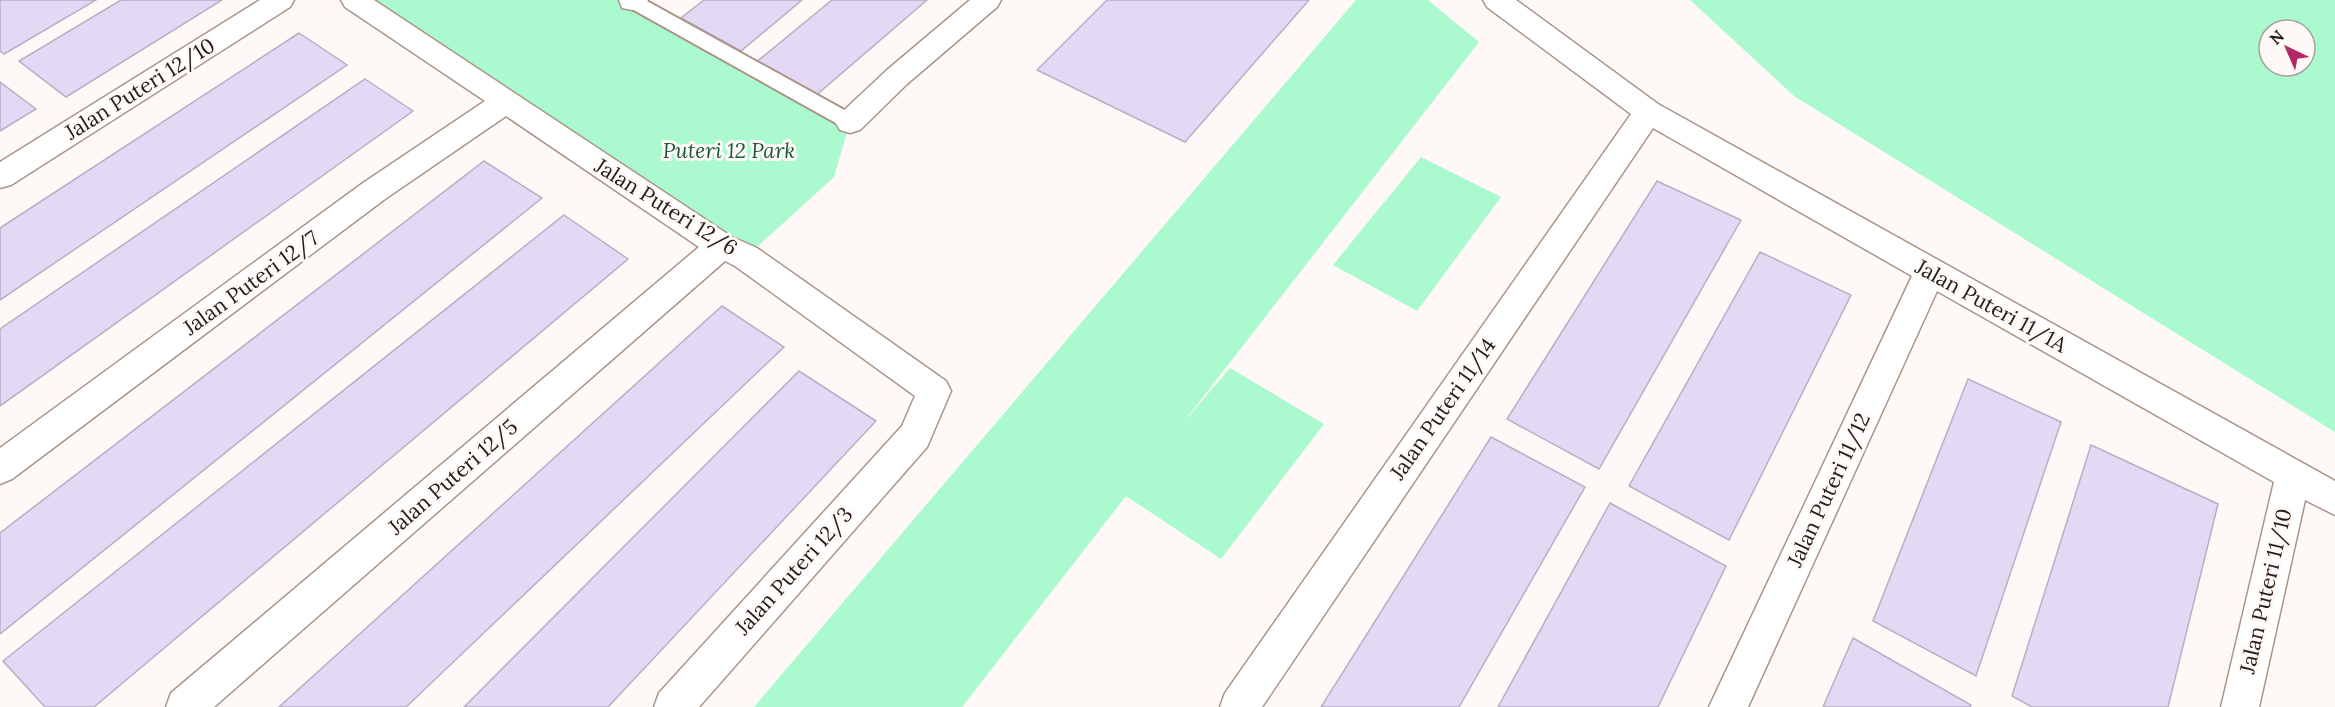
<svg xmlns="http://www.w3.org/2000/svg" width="2335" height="707" font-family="Lora,serif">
	<rect width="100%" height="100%" fill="#fef9f6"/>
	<g fill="#abf9cf" fill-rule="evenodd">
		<path d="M355 0H630L850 122 834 177 746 257Z"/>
		<path d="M1356 0H1428L1479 42 1182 424 1230 368 1324 424 1221 559 1126 496 962 707H754Z"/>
		<path d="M1690 0H2335V432L1794 96ZM2269 30H2305V66H2269Z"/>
		<path d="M1421 157 1501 197 1417 311 1333 265Z"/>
	</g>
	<g fill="#e3d9f5" stroke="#b7afc5" stroke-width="1.5">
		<path d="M2 0H96L4 54 0 51V1Z"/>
		<path d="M121 0H222L66 97 19 61Z"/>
		<path d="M704 0H802L741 51 681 18Z"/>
		<path d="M832 0H927L814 97 754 64Z"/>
		<path d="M1107 0H1309L1185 142 1037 70Z"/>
		<path d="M299 33 347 65 0 300V228Z"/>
		<path d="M365 79 413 111 0 406V329Z"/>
		<path d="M0 82 36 109 0 131Z"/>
		<path d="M484 161 542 198 0 634V533Z"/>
		<path d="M1657 181 1741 220 1599 469 1507 419Z"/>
		<path d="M564 215 628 259 94 707H45L3 661Z"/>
		<path d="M1760 252 1851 295 1729 540 1629 486Z"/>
		<path d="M722 306 784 347 406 707H279Z"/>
		<path d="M799 371 876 421 608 707H464Z"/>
		<path d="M1968 379 2061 422 1976 676 1873 621Z"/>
		<path d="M1491 437 1585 487 1459 707H1321Z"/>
		<path d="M2091 445 2218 504 2168 707H2032L2012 696Z"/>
		<path d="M1610 503 1726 566 1658 707H1498Z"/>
		<path d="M1853 638 1971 705 1970 707H1823Z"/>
	</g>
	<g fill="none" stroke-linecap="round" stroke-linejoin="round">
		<defs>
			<path id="service" d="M621 0H645L857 117 860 122 857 127 850 129 843 127 623 4Z"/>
			<g id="minor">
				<path d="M260 0H294L290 7 11 185 0 188V162Z"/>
				<path d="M341 0H374L732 237 757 248 946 381 951 391 927 447 699 707H654L659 693 902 426 915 396 735 266 725 261 214 707H166L171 693 699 247 506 116 385 199 12 479 0 484V448L363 183 485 101 345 7Z"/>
				<path d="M619 0H648L644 7 632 10 622 8Z"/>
				<path d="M970 0H1001L997 7 907 84 860 130 850 133 840 130 835 122 840 114 887 70Z"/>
				<path d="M1483 0H1516L1658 104 2335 481V515L2305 500 2259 707H2221L2274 482 1937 291 1748 707H1709L1912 276 1653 128 1262 707H1220L1225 693 1631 114 1487 7Z"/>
			</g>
		</defs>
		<use href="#service" stroke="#ab9588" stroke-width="4"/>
		<use href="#minor" stroke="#ab9588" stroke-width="3"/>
		<use href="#service" fill="#fff" fill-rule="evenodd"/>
		<use href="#minor" fill="#fff" fill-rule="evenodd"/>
	</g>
	<g text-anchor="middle" stroke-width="6" stroke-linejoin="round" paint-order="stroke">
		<g font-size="21" fill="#241c17" stroke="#fef9f6">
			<text transform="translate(140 89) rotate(-32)" y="7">Jalan Puteri 12/10</text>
			<text transform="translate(666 207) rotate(32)" y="7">Jalan Puteri 12/6</text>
			<text transform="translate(251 283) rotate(-36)" y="7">Jalan Puteri 12/7</text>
			<text transform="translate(1991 306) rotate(29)" y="7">Jalan Puteri 11/1A</text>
			<text transform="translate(1443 409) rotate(-55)" y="7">Jalan Puteri 11/14</text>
			<text transform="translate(453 477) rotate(-41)" y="7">Jalan Puteri 12/5</text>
			<text transform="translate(1829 490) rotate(-65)" y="7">Jalan Puteri 11/12</text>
			<text transform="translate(794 571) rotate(-48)" y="7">Jalan Puteri 12/3</text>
			<text transform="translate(2266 591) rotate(-77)" y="7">Jalan Puteri 11/10</text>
		</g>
		<g font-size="21" font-style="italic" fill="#1c5a3e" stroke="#fef9f6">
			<text x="729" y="158">Puteri 12 Park</text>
		</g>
	</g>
	<g transform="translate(2287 48) rotate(316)"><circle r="28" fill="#fef9f6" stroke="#a7a19d" stroke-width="1.5"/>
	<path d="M0-4.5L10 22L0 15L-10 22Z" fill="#b22765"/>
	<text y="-9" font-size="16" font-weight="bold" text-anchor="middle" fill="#241c17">N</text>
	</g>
</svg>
